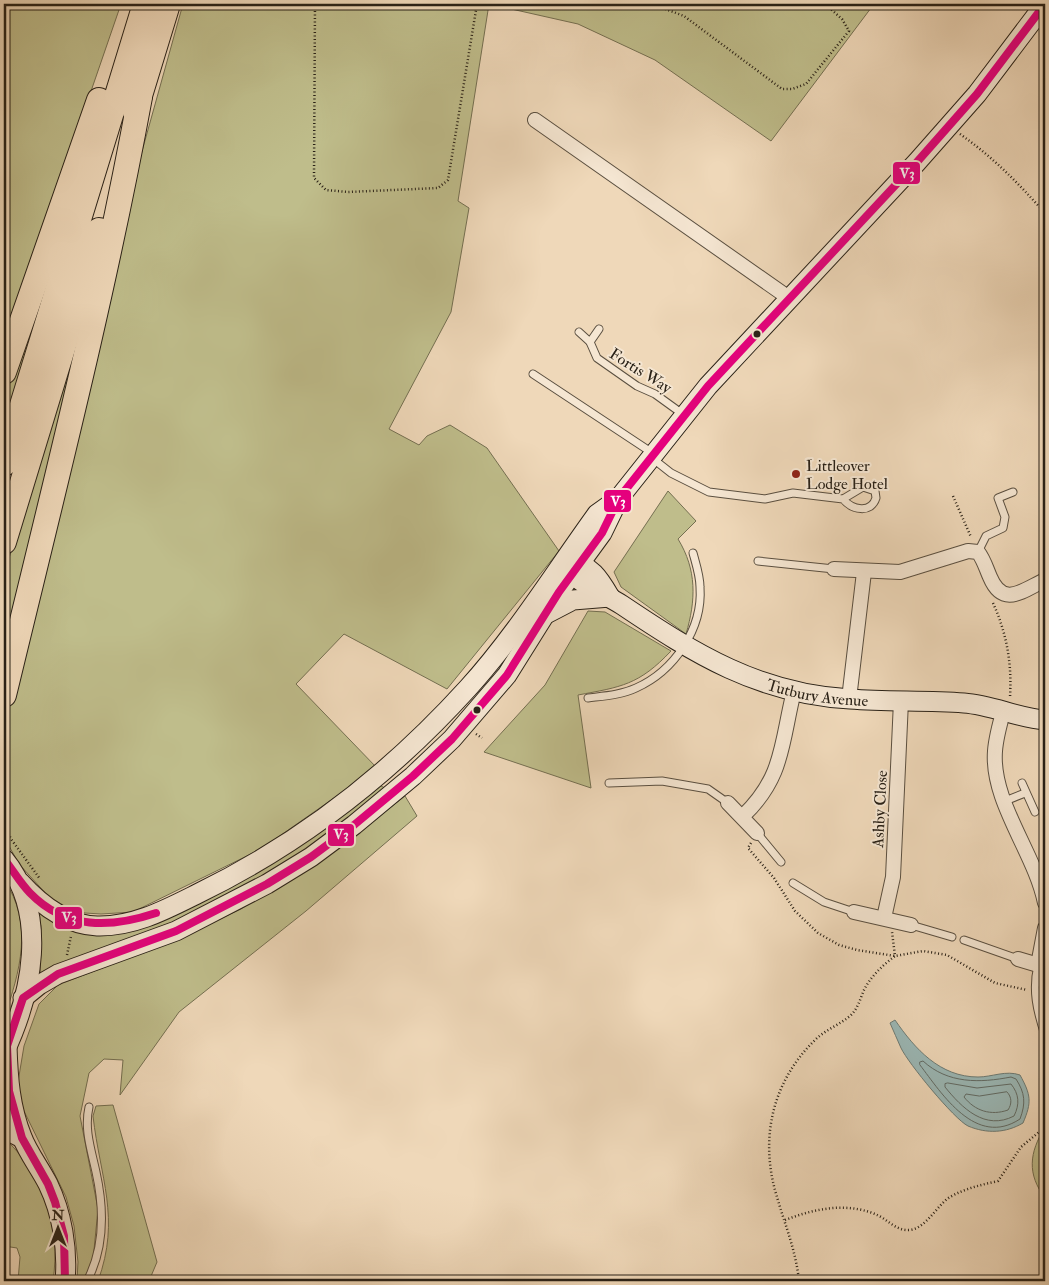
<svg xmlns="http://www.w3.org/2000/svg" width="1049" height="1285" font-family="'IM FELL Double Pica',serif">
	<rect width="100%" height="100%" fill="#efd8b9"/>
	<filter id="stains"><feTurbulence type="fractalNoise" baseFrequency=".004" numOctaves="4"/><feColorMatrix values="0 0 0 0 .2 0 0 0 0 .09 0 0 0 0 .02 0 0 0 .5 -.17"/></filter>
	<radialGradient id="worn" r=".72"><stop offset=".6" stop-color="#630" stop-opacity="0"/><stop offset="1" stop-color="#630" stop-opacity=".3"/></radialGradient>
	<g fill="#bfbd8b" stroke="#746f51">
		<path d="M4 4H121L4 344Z"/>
		<path d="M183 4H874L771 141 655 60 578 24 489 4 458 201 469 208 451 312 389 429 419 445 427 436 450 425 487 448 559 551 447 689 344 634 296 684 377 768 261 849 133 912 101 914 85 913 70 909 49 897 19 864 4 837V722L139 162Z"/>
		<path d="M43 285H49L4 436V393Z"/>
		<path d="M70 375 4 669V575L63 378Z"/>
		<path d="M668 491 696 521 678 539C697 570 696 600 686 634L621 587 614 572Z"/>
		<path d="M588 611 605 612 671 651C639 685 621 687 578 695L591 788 484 752 545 685Z"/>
		<path d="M379 785 385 788 324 838 285 864 185 918 59 964 40 973 41 926 37 911 123 932Z"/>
		<path d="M405 796 417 816 306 911 179 1012 120 1095 123 1060 104 1059 89 1073 80 1116 98 1209 93 1260 83 1281H77L78 1262 74 1226 66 1197 23 1109 18 1082 24 1046 39 1004 58 985 177 939 241 909 365 827Z"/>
		<path d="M4 880C34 923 20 972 4 1018Z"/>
		<path d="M113 1105 157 1262 149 1281H98C121 1218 100 1178 93 1116L96 1106Z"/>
		<path d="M1045 1127V1198C1027 1174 1029 1153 1045 1127Z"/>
		<path d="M4 1138C44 1174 61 1228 53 1281H18L20 1257 17 1248 4 1246Z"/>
	</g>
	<path fill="#9bb8b6" stroke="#6d7c76" d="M895 1020C915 1049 940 1077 978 1077 992 1077 1006 1070 1020 1075 1031 1095 1032 1102 1023 1123 1006 1133 987 1134 968 1126 954 1119 908 1063 901 1048 897 1040 894 1031 890 1023Z"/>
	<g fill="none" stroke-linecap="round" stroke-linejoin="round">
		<g stroke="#626c66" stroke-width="1">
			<path d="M920 1062 923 1061C948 1084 980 1083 1011 1077L1016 1079C1025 1093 1026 1103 1020 1119 976 1148 942 1094 920 1065Z"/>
			<path d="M948 1083 977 1088 1011 1084C1019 1094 1020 1104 1014 1116 985 1131 962 1108 945 1087V1084Z"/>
			<path d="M1007 1092C1012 1097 1012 1104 1008 1110 991 1116 975 1111 964 1097L966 1094 979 1096Z"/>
		</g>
		<defs>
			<g id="lane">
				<path d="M579 332 590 342 599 329"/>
				<path d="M590 342 597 358 637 386 655 394 684 415"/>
				<path d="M533 374 654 454"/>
				<path d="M652 458 671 473 709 492 765 499 793 493 843 499 863 487 875 491 876 498C871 514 852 510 843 499"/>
				<path d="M978 552 986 536 1003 528 1005 517 998 498 1013 492"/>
				<path d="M758 561 834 569"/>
				<path d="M588 698C604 696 621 695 636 688 674 671 703 629 700 587 700 576 696 564 693 553"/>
				<path d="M609 783 662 781 708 789 728 803"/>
				<path d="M1022 783 1035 812"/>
				<path d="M1005 801 1025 793"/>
				<path d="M757 833 781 862"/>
				<path d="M793 883 824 902 854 912"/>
				<path d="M911 925 952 937"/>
				<path d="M964 940 1018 959"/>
				<path d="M1038 965C1032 990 1037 1011 1045 1035"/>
				<path d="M87 1281C105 1247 104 1208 96 1172 91 1149 84 1129 89 1107"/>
			</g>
			<g id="street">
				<path d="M535 120 789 298"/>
				<path d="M834 569 900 572 968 551 978 552C984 560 986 568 990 577 1003 608 1022 591 1045 580"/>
				<path d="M849 699 864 572"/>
				<path d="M1004 709C1000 723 996 737 995 751 991 802 1035 853 1045 903"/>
				<path d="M728 803 757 833"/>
				<path d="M743 816C784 777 781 743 794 691"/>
				<path d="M854 912 911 925"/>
				<path d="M884 918 893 877 901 701"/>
				<path d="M1018 959 1045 967"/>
				<path d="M1038 965 1045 928"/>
			</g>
			<g id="secondary">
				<path d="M569 562C591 564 600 580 610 597"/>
				<path id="s1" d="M565 564C577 585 602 592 622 605 695 654 759 694 850 699 888 702 926 700 964 703 992 705 1018 718 1045 720"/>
				<path d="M548 613 573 600 610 597"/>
				<path d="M4 859C49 914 32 994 4 1053"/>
				<path d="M20 882C39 903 66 925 97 926 133 927 165 910 197 894 300 844 391 773 468 688 516 635 555 572 597 514L618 499"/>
				<path d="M23 998 39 985 58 974 176 931 267 884 311 857 354 825 413 776 452 739 507 675 559 592 602 533 619 498 708 386 917 162 977 94 1045 4"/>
				<path d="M7 1046C8 1078 10 1107 22 1137 28 1153 40 1168 48 1184 62 1213 68 1249 65 1281"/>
				<path d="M4 1129 22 1138"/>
			</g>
			<g id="highway">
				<path d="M135 112 168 4"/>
				<path d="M4 372 99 100"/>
				<path d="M4 464 145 4"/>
				<path d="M4 542 99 230"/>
				<path d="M4 695C52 496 103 298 140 97"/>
			</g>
		</defs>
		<use href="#lane" stroke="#5a4f40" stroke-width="9"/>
		<use href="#street" stroke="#5a4f40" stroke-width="16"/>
		<use href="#secondary" stroke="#292117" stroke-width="21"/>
		<use href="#highway" stroke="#292117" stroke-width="26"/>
		<g stroke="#292117" stroke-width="2.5" stroke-dasharray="1 2.5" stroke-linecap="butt">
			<path d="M315 4 314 178 326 190 348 192 438 188 448 180 477 4"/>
			<path d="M652 4 684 16 782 89H792L806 84 849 31 842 19 825 4"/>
			<path d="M960 134C994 158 1017 182 1045 213"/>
			<path d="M953 496 971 537"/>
			<path d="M993 603C1007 634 1012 664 1010 697"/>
			<path d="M476 734 482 738"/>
			<path d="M4 824 11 839 40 879"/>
			<path d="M751 843 748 848 774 878 795 911 818 933 839 945 857 950 895 956 923 951 947 955 995 983 1027 990"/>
			<path d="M67 955 71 936"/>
			<path d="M785 1220C814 1209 845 1202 875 1214 886 1218 896 1231 909 1230 926 1229 937 1205 950 1197 966 1188 981 1185 998 1181L1021 1147 1039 1132 1045 1123"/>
			<path d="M799 1281C796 1251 785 1225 777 1197 759 1139 772 1082 815 1040 825 1030 839 1025 850 1016 858 1009 860 999 864 990 871 976 883 965 895 956L892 932"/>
		</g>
		<use href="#lane" stroke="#f5e6d2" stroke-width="7"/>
		<use href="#street" stroke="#f5e6d2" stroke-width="14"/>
		<use href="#secondary" stroke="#f5e6d2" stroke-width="19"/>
		<use href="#highway" stroke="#efd8b9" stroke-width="24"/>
		<defs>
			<g id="bus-1">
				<path d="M4 859C13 870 20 883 30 893 66 930 111 928 156 913"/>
				<path d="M65 1281 64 1236 55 1202 48 1184 22 1138 9 1091 7 1046 23 998 58 974 176 931 267 884 311 857 354 825 413 776 452 739 507 675 559 592 602 533 619 498 708 386 917 162 977 94 1045 4"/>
			</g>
		</defs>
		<use href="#bus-1" stroke="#f5e6d2" stroke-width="11"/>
		<use href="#bus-1" stroke="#e5007d" stroke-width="8"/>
	</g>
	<g fill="#292117" stroke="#f5e6d2" stroke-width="2">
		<circle cx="757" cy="334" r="4.5"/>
		<circle cx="477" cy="710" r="4.5"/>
	</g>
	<circle fill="#8f2418" stroke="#f5e6d2" stroke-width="2" cx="796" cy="474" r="5"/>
	<g text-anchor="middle" stroke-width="4" stroke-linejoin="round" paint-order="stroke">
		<g font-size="16" fill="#292117" stroke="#f5e6d2">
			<text transform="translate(641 370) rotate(32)" y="6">Fortis Way</text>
			<text dy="6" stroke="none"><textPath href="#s1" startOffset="288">Tutbury Avenue</textPath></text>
			<text transform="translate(879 809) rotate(-87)" y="6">Ashby Close</text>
		</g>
		<g font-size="16" fill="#292117" stroke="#f5e6d2" text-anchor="start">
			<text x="806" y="471">Littleover<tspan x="806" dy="18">Lodge Hotel</tspan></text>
		</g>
	</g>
	<g stroke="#f5e6d2" stroke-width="2">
		<rect x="892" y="161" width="29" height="24" rx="5" fill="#e5007d"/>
		<rect x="603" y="489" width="29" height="24" rx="5" fill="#e5007d"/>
		<rect x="327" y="823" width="28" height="24" rx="5" fill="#e5007d"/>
		<rect x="54" y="906" width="29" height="24" rx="5" fill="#e5007d"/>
	</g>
	<g font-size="14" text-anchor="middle" font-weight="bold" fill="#fff">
		<text x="907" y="178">V3</text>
		<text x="618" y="506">V3</text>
		<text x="341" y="839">V3</text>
		<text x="69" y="922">V3</text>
	</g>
	<rect width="1049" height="1285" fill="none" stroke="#efd8b9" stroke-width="20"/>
	<rect x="5" y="5" width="1039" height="1275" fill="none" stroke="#292117" stroke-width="2.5"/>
	<rect x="10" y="10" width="1029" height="1265" fill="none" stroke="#292117"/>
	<g transform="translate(58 1228)" stroke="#f5e6d2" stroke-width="4" paint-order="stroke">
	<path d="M0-4L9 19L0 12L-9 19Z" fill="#292117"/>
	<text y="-8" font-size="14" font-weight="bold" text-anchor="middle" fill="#292117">N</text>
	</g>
	<rect width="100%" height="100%" filter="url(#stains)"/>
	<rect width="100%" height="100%" fill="url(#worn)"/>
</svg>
